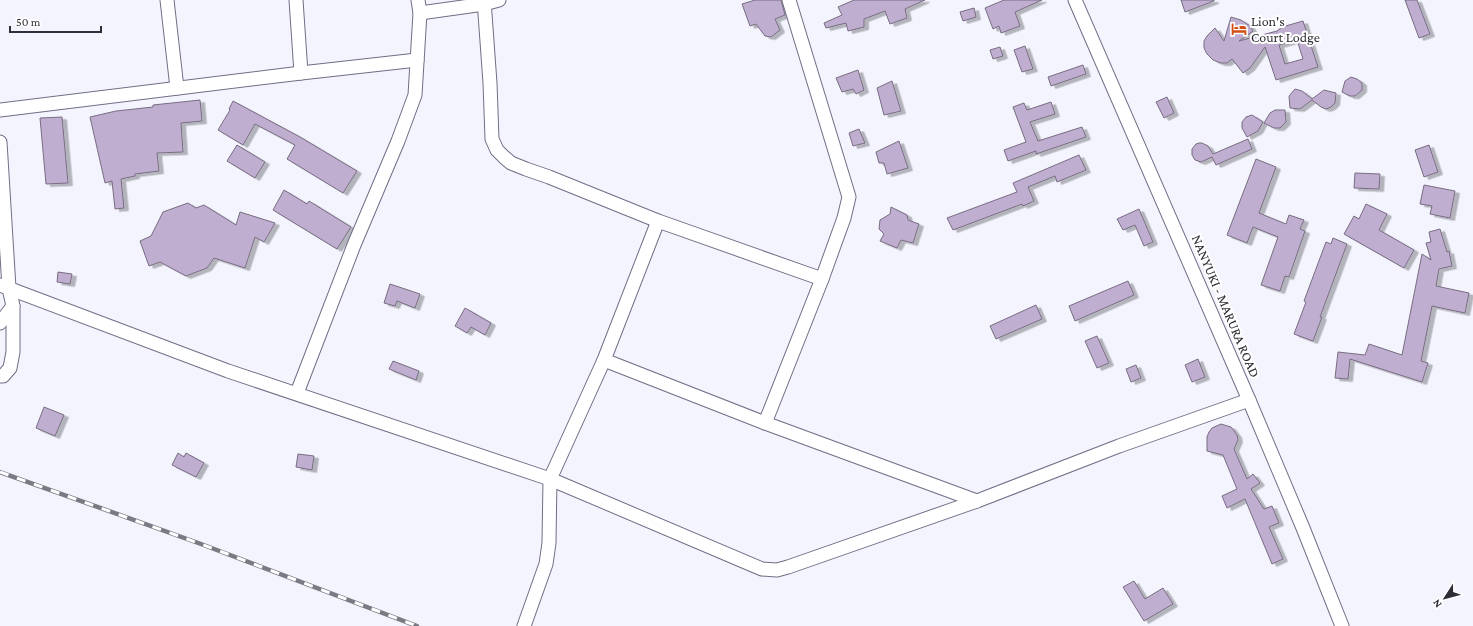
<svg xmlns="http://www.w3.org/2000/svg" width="1473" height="626" font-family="'Crimson Pro',serif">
	<defs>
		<filter id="shadow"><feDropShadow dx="4.5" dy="2.5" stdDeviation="0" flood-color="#0004"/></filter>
	</defs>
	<rect width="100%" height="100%" fill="#f4f4ff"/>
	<g fill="#c0aed0" stroke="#776c81" fill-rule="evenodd" filter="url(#shadow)">
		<path d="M755 0H781L785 15 775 19 780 30 771 37 765 36 756 24 750 26 742 4Z"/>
		<path d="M854 0H925L905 9 907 18 890 24 885 11 864 19V27L848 31 846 23 826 28 824 23 842 15 838 7Z"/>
		<path d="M1004 0H1042L1015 12 1020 26 1001 33 999 26 993 29 985 8Z"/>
		<path d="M1181 0H1214V1L1185 12Z"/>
		<path d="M1405 0H1417L1430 34 1419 38Z"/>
		<path d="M974 8 976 17 963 21 960 12Z"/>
		<path d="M1231 17 1241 20 1250 26 1253 31 1239 41 1277 31 1282 27 1303 21 1318 67 1276 80 1265 47 1250 68 1243 73 1232 59 1227 63H1221L1213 60 1207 54 1204 48V41L1207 36 1215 28 1224 41ZM1297 40 1303 59 1285 64 1279 45Z"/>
		<path d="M1025 46 1033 69 1022 72 1014 50Z"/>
		<path d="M1000 47 1003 56 993 59 990 50Z"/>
		<path d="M1083 65 1086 74 1051 86 1048 77Z"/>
		<path d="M858 70 864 90 856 94 853 89 842 92 836 78Z"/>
		<path d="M1351 77 1357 79 1362 83V90L1355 96H1350L1342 92 1345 81Z"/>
		<path d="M892 81 901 111 884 115 877 88Z"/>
		<path d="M1295 89 1302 91 1312 99 1324 90 1336 93 1335 103 1331 107 1326 109 1321 107 1312 100 1300 109 1290 108 1289 96Z"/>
		<path d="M1167 97 1174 113 1164 118 1156 102Z"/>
		<path d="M200 100 202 121 181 123 183 152 157 153 159 171 135 174V176L121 179 124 208 115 209 112 181 105 183 90 117 116 111 153 107V105Z"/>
		<path d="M233 101 300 137 357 171 343 193 287 159 295 145 255 124 243 145 218 130 230 110 229 109Z"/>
		<path d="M1051 102 1055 114 1030 122 1038 141 1082 127 1086 137 1036 154V151L1008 161 1004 150 1026 142 1013 107 1024 103 1027 110Z"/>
		<path d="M1275 110H1285L1286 122 1280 128H1274L1264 123 1270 113Z"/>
		<path d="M1252 115 1263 122 1258 131 1247 137 1242 128V122L1246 117Z"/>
		<path d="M62 117 68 183 46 184 40 118Z"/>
		<path d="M859 129 865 143 853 146 849 133Z"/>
		<path d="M1248 139 1252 149 1216 165 1212 157 1201 162 1195 160 1192 155V149L1196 144 1199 143H1202L1208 146 1213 154Z"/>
		<path d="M899 141 908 168 887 174 884 163H879L876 152Z"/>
		<path d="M237 145 265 162 255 178 227 161Z"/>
		<path d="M1429 145 1438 172 1424 177 1415 150Z"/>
		<path d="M1079 155 1086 170 1057 182 1055 176 1028 187 1034 201 1023 206 1022 204 953 230 947 218 1017 192 1013 183Z"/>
		<path d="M1256 159 1276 167 1259 213 1286 224 1289 215 1304 220 1300 229 1305 231 1289 277 1285 276 1280 291 1261 285 1278 237 1253 227 1247 243 1227 235Z"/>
		<path d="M1355 173 1380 174 1379 189 1354 188Z"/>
		<path d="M1424 185 1455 191 1450 218 1430 214 1432 206 1420 204Z"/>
		<path d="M284 190 307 204 309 201 351 227 337 249 273 210Z"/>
		<path d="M188 203 196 208 204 205 236 225 240 212 275 223 264 242 255 237 245 268 214 258 207 268 186 276 160 262 149 266 140 241 151 236 163 212Z"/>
		<path d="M1366 204 1387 214 1379 230 1414 250 1404 268 1344 234 1354 216 1359 219Z"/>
		<path d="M891 207 907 215 908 220 919 224 913 243 901 240 897 248 880 241 884 234 879 229 880 220 890 214Z"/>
		<path d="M1139 209 1153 242 1144 246 1135 225 1123 230 1117 219Z"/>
		<path d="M1440 229 1447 252 1449 251 1452 266 1439 269 1436 286 1469 293 1465 313 1432 306 1421 361 1428 363 1422 382 1350 359 1348 379 1335 378 1338 352 1365 355 1369 344 1402 355 1422 254 1431 260 1426 243 1431 242 1429 232Z"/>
		<path d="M1333 238 1347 244 1320 317H1322L1313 341 1294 334 1306 302 1304 301 1326 242 1331 244Z"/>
		<path d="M58 272 72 274 70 284 57 282Z"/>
		<path d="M1128 281 1134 295 1075 321 1069 306Z"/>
		<path d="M390 284 420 294 415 308 397 301 395 306 384 303Z"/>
		<path d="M1036 305 1042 319 996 339 990 326Z"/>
		<path d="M465 308 491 323 485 335 471 327 467 333 455 326Z"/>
		<path d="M1097 336 1109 363 1097 368 1085 341Z"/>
		<path d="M1198 359 1205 377 1192 382 1185 365Z"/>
		<path d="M393 361 419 371 416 380 389 369Z"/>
		<path d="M1136 365 1141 378 1131 382 1126 369Z"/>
		<path d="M44 407 64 415 55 436 36 428Z"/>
		<path d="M1221 424 1231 427 1237 435 1238 440 1234 449 1247 479 1253 474 1260 483 1251 489 1264 509 1272 506 1279 523 1269 527 1283 559 1272 564 1245 499 1227 508 1222 496 1237 489 1223 455 1207 451V437L1209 432 1212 428Z"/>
		<path d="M178 453 184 457 186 453 204 463 196 477 172 465Z"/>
		<path d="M298 454 314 456 312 470 296 467Z"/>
		<path d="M1134 581 1145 599 1163 588 1173 604 1144 621 1123 587Z"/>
	</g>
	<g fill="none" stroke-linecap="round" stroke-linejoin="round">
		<defs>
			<g id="minor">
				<path d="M167 0 177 88"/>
				<path d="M296 0 301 73"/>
				<path d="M484 0 490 83 492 139 497 150 504 157 511 163 526 169 549 177 658 221 822 279"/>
				<path d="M1075 0 1249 400 1303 528 1342 626"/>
				<path d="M420 13 484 4 499 0"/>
				<path d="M0 110 301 73 417 60"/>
				<path d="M0 142 9 288 13 306V352L10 368 3 376H0"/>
				<path d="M0 285 228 371 550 479 762 569 777 570 788 567 977 501 1119 446 1249 400"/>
				<path d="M0 323 13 306"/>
				<path d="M604 360 765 423 977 501"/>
				<path d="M297 393 354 245 398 141 415 95 420 13 418 0"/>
				<path d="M765 423 822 279 844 218 849 197 789 0"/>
				<path d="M524 626 546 564 549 543 550 479 604 360 658 221"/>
			</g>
		</defs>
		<use href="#minor" stroke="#6f6e85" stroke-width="15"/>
		<use href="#minor" stroke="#fff" stroke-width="13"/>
		<defs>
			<path id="rail" d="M0 472 201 544 417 626"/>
		</defs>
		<use href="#rail" stroke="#7a7a83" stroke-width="4.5"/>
		<use href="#rail" stroke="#fff" stroke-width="3" stroke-dasharray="9" stroke-linecap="butt"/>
	</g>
	<defs>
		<symbol id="hotel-bare" viewBox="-9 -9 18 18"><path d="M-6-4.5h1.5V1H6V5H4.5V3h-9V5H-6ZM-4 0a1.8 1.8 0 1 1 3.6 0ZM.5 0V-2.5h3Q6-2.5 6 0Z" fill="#d44e13" stroke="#fff" stroke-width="2.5" paint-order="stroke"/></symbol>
	</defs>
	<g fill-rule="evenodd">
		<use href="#hotel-bare" x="1228" y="18" width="22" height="22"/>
	</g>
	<g text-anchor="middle" stroke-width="4" stroke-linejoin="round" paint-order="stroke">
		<g font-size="14" fill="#2e2e37" stroke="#fff" text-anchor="start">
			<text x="1251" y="26">Lion's<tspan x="1251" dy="16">Court Lodge</tspan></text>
		</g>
		<g font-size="14" fill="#2e2e37" stroke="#fff">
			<text transform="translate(1226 306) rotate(67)" y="5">NANYUKI - MARURA ROAD</text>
		</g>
	</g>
	<g transform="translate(1445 598) rotate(234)" stroke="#ffffff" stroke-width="3" paint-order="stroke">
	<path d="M0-3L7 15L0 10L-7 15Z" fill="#2e2e37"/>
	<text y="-6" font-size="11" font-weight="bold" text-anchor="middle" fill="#2e2e37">N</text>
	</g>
	<path d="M10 26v6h91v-6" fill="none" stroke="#2e2e37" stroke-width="2"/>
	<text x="16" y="26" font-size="12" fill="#2e2e37" stroke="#ffffff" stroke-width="3" paint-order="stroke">50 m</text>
</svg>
